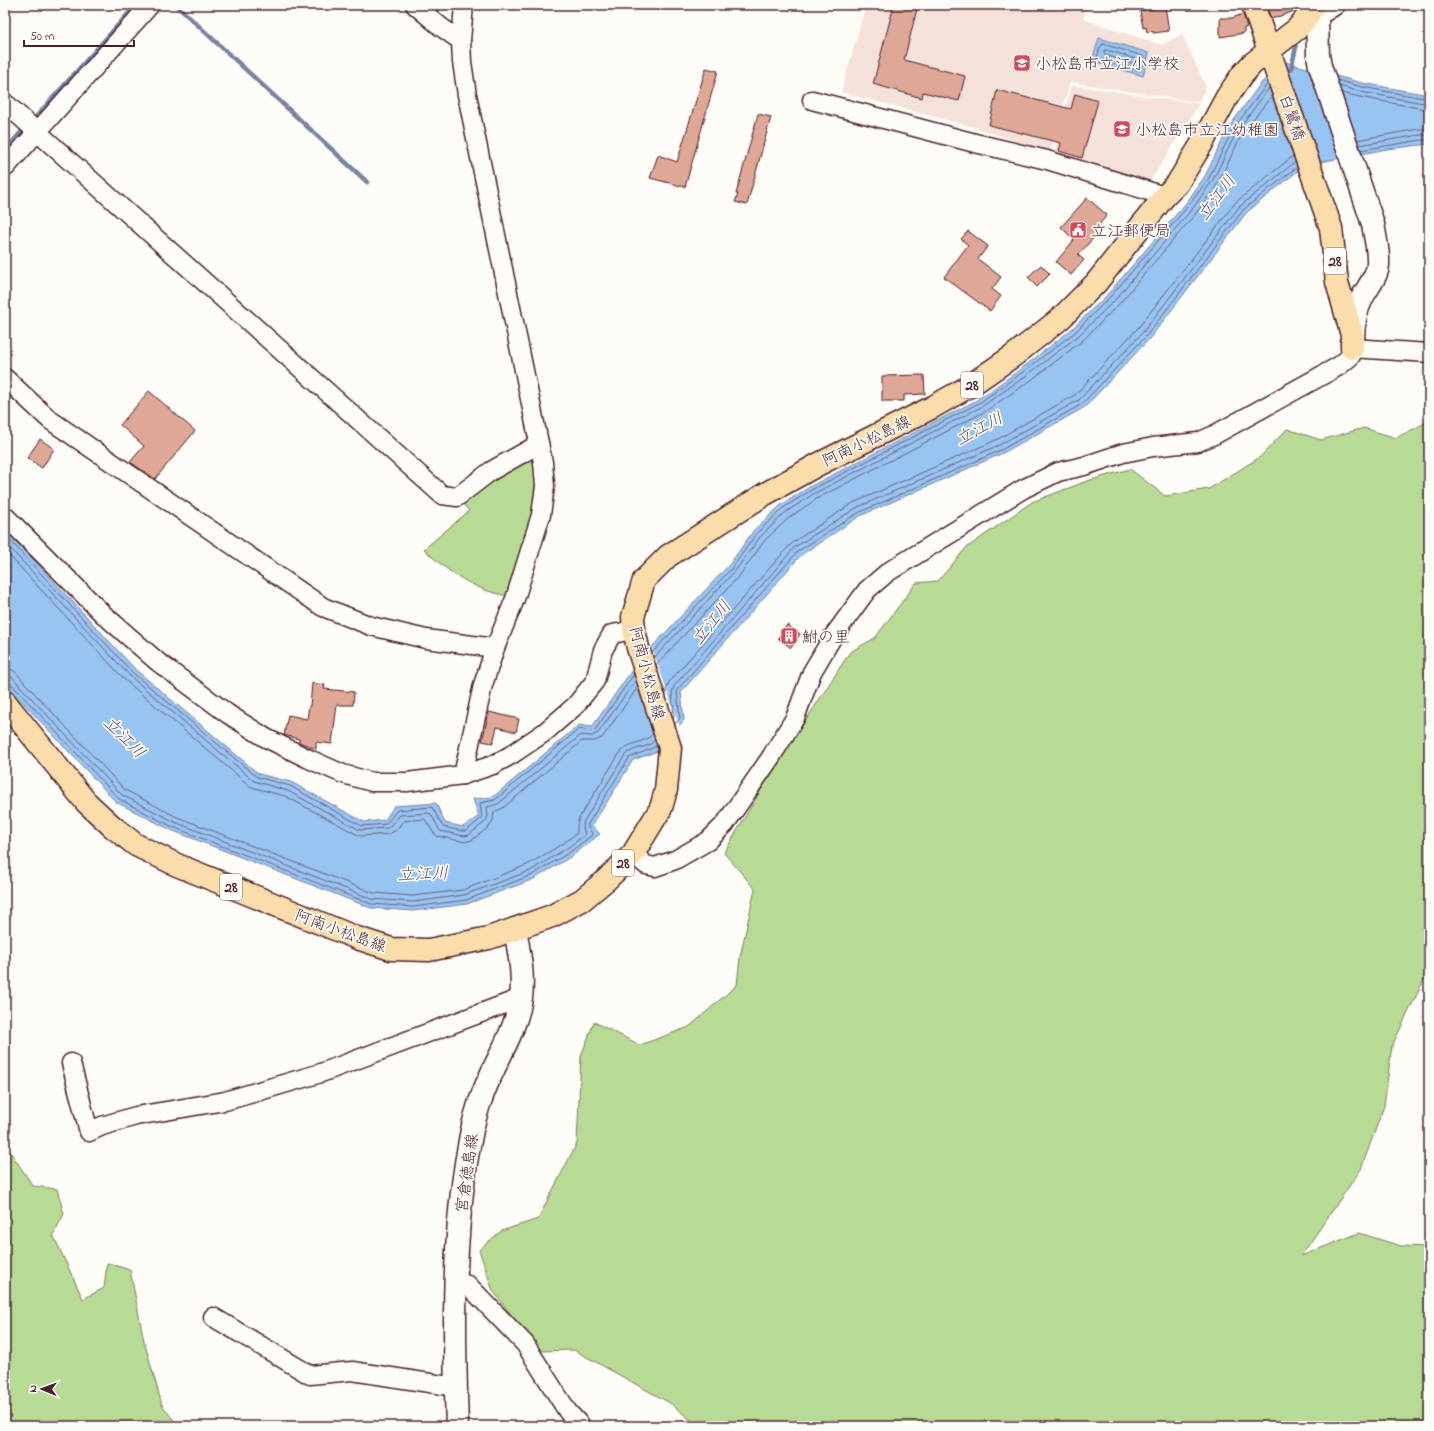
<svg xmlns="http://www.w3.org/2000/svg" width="1434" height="1431" font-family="'Indie Flower','Klee One',sans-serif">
	<rect width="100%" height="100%" fill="#fdfcf7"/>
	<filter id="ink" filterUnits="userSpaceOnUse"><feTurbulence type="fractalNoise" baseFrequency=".025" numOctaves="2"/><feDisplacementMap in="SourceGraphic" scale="8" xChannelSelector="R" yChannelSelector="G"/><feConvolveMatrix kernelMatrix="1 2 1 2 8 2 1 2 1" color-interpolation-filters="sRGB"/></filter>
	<g filter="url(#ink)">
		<g fill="#f4e2da">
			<path d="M866 5H1087L1083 19 1161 45 1182 34 1206 87 1198 102 1070 82 1050 153 977 128 841 92Z"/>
			<path d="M1071 85 1199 104 1149 183 1054 154Z"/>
		</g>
		<g fill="#b7da94" stroke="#807c60">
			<path d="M1429 421V969L1392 1046 1384 1106 1361 1169 1301 1256 1359 1233 1401 1246 1429 1247V1426H698L670 1403 574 1350 539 1351 493 1291 479 1250 501 1231 538 1219 577 1143 581 1056 594 1022 640 1045 689 1027 737 985 740 957 755 889 724 853 762 788 850 652 875 638 916 583 938 581 966 548 1032 502 1087 481 1130 469 1165 496 1209 489 1260 457 1287 429 1321 440 1364 428 1396 438Z"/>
			<path d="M536 454 539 496 510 596C477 592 447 572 424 549L469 511 461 501 492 476Z"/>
			<path d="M5 1144 33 1186 57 1189 64 1214 53 1235 83 1299 104 1288 107 1263 130 1270 144 1341 162 1405 178 1426H5Z"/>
		</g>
		<g fill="#98c4f2" stroke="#7982a2">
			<path d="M1099 38 1149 53 1143 76 1092 61Z"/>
			<path d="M1285 62 1362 83 1429 95V144L1387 149 1305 165 1247 212 1150 338 1085 407 1003 453 860 516 801 555 681 692 684 720 658 751 633 760 592 826 600 834 572 856 534 879 467 904 413 911 371 908 171 830 116 802 12 691 5 681V529L136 670 259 774 291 782 364 822 385 820 394 806 436 803 445 823 463 827 479 816 473 799 493 797 579 725 592 727 637 663 729 565 754 530 781 505 811 486 977 400 1021 369 1072 329 1107 295 1186 203 1205 176 1229 127 1261 83Z"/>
		</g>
		<path fill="#fdfcf7" d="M651 645 680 727 660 751 656 734 632 667Z"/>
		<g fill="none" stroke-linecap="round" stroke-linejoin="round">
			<g stroke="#69617b" stroke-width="1">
				<path d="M1103 44 1143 56 1144 58 1140 70H1138L1098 58C1097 55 1100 46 1103 44Z"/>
				<path d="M1107 50 1136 59 1137 63 1135 64 1105 55 1104 51Z"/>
				<path d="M1337 80 1362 87 1429 99"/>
				<path d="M1339 86 1361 92 1429 104"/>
				<path d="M1342 93 1360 97 1429 110"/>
				<path d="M1357 140 1419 129H1429"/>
				<path d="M1359 145 1420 135H1429"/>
				<path d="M1361 150 1421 140H1429"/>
				<path d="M5 535 133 673 257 777 290 786 362 826 386 824 397 810 432 807 443 827 462 831H466L482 818 480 803 495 800 579 729 591 731 595 730 634 674"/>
				<path d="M5 543 130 676 254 781 288 791 360 830 388 828 400 815 429 813 431 814 440 831 464 836 469 835 485 822 488 817 487 807 498 804 581 735 592 736 598 733 636 680"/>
				<path d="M5 551 126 681 250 786 255 788 285 796 360 836 389 834 396 830 403 821 425 819 433 832 437 836 465 842 472 840 489 827 493 820 494 812 503 808 582 741H594L602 738 638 687"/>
				<path d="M652 653 732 568 757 533 783 508 813 489 979 403 1023 372 1075 332 1110 297 1189 205 1209 178 1233 129 1268 83"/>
				<path d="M654 658 735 571 761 536 786 512 815 493 981 407 1026 376 1078 336 1114 301 1193 208 1213 180 1237 131 1269 88"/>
				<path d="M656 665 740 575 765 540 790 517 818 498 984 412 1030 381 1082 341 1118 305 1197 212 1218 183 1242 134 1272 95"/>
				<path d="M5 668C14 669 18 674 23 681L125 790 177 817 374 893 413 896 463 890 527 865 564 843 577 833V825L579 818 621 751C630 742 645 743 653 734"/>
				<path d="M5 674C12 675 15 680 19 685L122 795 175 822 372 899 413 902 464 895 530 871 567 848 585 835 583 827 584 821 625 755C633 747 648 749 655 740"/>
				<path d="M5 679 9 681 15 688 119 799 173 827 371 904 413 907 466 900 532 875 570 852 592 835V833L588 828V824L629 758 657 746"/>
				<path d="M666 697V690L669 682 792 543 853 503 996 440 1075 395 1138 328 1236 202 1293 156"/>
				<path d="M673 719 674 717 672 693 674 686 795 547 856 508 999 445 1079 400 1143 332 1240 206 1295 162"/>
				<path d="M675 724 680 718 677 692 678 689 798 551 858 513 1001 450 1082 404 1147 335 1244 209 1297 167"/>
			</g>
			<g stroke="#7982a2" stroke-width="4.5">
				<path d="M176 5 367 182"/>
				<path d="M1291 69 1296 47"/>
				<path d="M35 118 136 5"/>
				<path d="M5 151 22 131"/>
			</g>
		</g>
		<g fill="#dea796" stroke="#4a1f2b">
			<path d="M894 5H918L904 60 965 76 959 101 923 92 922 98 873 84Z"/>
			<path d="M1273 5H1300L1295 11 1271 19 1267 7Z"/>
			<path d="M1165 6 1169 31 1153 33V31L1147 32 1146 27 1143 28 1140 11Z"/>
			<path d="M1243 14 1247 27 1244 28V33L1220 37V18H1232Z"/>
			<path d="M706 68 718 71 685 187 650 178 658 155 677 162Z"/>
			<path d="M997 90 1071 109 1075 94 1098 101 1082 158 1059 151 1061 143 989 125Z"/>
			<path d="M758 114 771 117 747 205 735 202 738 194H736Z"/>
			<path d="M1087 198 1107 215 1094 231 1097 234 1078 255 1084 260 1071 275 1056 262 1074 240 1061 227Z"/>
			<path d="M968 231 988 246 978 259 1001 277 992 289 1001 296 990 311 944 277 968 245 961 239Z"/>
			<path d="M1041 265 1050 274 1037 287 1028 277Z"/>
			<path d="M924 375 925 394 904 395V401H882V376Z"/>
			<path d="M149 391 195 431 155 479 130 462 144 446 120 425Z"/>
			<path d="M40 439 54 449 42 468 27 458Z"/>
			<path d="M787 625 800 634 791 648 778 638Z"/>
			<path d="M312 683 325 685 324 689 354 692 353 705H337L332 744 316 742V749L299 742V739L284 735 288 715 307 719 309 706H310Z"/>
			<path d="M489 712 519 719 516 732 497 727 493 743 482 741Z"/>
		</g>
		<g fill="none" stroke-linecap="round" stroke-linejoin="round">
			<defs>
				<g id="minor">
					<path d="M415 5 441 27 461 41"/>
					<path d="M1307 17H1317L1336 5"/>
					<path d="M812 100 975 143 1047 160 1155 193 1164 197"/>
					<path d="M5 103 442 495 457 497 491 471 539 444"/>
					<path d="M5 168 150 5"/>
					<path d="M5 378 50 420 323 607 371 626 426 639 495 648"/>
					<path d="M5 516 103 614 158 662 228 714 266 738 309 759 343 774 372 782H407L463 775 493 765 511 755 545 732 575 706 595 681 603 650 612 634 634 630"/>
					<path d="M463 775 483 685 495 648 515 599 541 515 545 486 543 462 467 95 462 62 461 41 464 5"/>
					<path d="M633 854 646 865 655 867 675 860 708 841 725 824 771 757 795 718 812 672 832 638 867 590 888 572 1023 489 1058 472 1084 466 1123 453 1153 447 1198 442 1214 435 1339 366 1351 356 1352 348 1429 353"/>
					<path d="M71 1063 89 1132 102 1126 136 1116 225 1101 321 1073 521 998"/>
					<path d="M456 1283 468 1285 525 1344 568 1412 581 1426"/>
					<path d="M213 1317 310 1375 352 1371 456 1387"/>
				</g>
				<path id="tertiary" d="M1317 17 1318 55 1320 66 1373 224C1375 237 1379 251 1378 265 1377 277 1367 288 1362 298 1355 312 1353 326 1353 341"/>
				<path id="secondary" d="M457 1426C454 1334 452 1237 469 1146 472 1127 477 1108 484 1091 496 1060 516 1031 521 998 524 975 519 952 515 929"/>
				<g id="primary">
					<path d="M1253 5 1331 228 1337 282 1352 335V348"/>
					<path d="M5 702 86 802 113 827 136 845 177 865 357 938 391 949 429 950 489 938 552 916 582 900 606 880 633 854 661 808 666 790 670 748 638 648 634 630 633 617 644 580 668 556 765 494 817 465 931 408 968 387 1013 356 1060 319 1096 283 1164 197 1177 184 1201 145 1227 97 1242 75 1252 64 1297 29 1307 17 1314 5"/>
				</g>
			</defs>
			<use href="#minor" stroke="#4a1f2b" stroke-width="21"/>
			<use href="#tertiary" stroke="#4a1f2b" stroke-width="25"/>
			<use href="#secondary" stroke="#4a1f2b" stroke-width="25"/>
			<use href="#primary" stroke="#4a1f2b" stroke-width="25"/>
			<use href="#minor" stroke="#fdfcf7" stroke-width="18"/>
			<use href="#tertiary" stroke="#fdfcf7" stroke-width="22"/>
			<use href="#secondary" stroke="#fdfcf7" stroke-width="22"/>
			<use href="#primary" stroke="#faddab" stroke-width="22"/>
		</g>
	</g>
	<defs>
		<symbol id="school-square" viewBox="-11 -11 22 22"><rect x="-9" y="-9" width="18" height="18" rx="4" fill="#d1495b" stroke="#fdfcf7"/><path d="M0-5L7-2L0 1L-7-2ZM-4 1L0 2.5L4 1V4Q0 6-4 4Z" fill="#fff"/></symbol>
		<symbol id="civic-square" viewBox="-11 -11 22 22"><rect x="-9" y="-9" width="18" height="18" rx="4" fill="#d1495b" stroke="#fdfcf7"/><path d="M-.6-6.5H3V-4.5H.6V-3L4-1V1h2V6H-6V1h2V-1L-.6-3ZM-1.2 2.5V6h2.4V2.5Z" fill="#fff"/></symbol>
		<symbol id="building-square" viewBox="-11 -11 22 22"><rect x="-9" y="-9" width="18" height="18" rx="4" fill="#d1495b" stroke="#fdfcf7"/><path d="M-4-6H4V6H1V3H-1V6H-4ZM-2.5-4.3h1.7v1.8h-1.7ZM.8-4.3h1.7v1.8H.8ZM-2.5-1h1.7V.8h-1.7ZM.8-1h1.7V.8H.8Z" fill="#fff"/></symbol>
	</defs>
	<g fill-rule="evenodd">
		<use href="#school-square" x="1012" y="53" width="20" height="20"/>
		<use href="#school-square" x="1112" y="119" width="20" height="20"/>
		<use href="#civic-square" x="1068" y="220" width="20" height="20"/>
		<use href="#building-square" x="779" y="626" width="20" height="20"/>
	</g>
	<g text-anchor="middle" stroke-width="3.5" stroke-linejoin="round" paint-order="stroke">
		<g fill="#fdfcf7" stroke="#806168" stroke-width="1">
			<rect x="1324" y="248" width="22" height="26" rx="3"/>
			<rect x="961" y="372" width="22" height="26" rx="3"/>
			<rect x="612" y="850" width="22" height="26" rx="3"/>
			<rect x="220" y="874" width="22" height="26" rx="3"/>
		</g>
		<g font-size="15" font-weight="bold" fill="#4a1f2b">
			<text x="1335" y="266">28</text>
			<text x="972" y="390">28</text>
			<text x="623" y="868">28</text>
			<text x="231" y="892">28</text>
		</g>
		<g font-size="16" fill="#4a1f2b" stroke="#fdfcf7" text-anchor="start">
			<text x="1035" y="69">小松島市立江小学校</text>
			<text x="1135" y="135">小松島市立江幼稚園</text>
			<text x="1091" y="236">立江郵便局</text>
			<text x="802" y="642">鮒の里</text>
		</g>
		<g font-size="16" fill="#4a1f2b" stroke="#fdfcf7">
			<text transform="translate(1293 117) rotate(71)" y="6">白鷺橋</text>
			<text transform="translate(866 440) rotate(-26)" y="6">阿南小松島線</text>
			<text transform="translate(648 673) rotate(75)" y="6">阿南小松島線</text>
			<text transform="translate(341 930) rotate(20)" y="6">阿南小松島線</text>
			<text transform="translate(466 1173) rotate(-82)" y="6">宮倉徳島線</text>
		</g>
		<g font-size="17" font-style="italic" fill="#615167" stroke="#fdfcf7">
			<text transform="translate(1216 197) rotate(-53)" y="6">立江川</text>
			<text transform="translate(979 428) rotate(-28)" y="6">立江川</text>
			<text transform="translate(711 622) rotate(-51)" y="6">立江川</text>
			<text transform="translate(125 737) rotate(45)" y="6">立江川</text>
			<text transform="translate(423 873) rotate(-2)" y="6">立江川</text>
		</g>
	</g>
	<rect width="1434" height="1431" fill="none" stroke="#fdfcf7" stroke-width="20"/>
	<rect x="10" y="10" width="1414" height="1411" fill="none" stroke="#4a1f2b" stroke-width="1.5" filter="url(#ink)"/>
	<g transform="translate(42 1389) rotate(271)" stroke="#fdfcf7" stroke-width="3" paint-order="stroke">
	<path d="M0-3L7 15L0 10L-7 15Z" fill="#4a1f2b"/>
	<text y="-6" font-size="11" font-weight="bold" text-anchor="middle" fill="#4a1f2b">N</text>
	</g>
	<path d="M24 40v6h110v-6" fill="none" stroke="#4a1f2b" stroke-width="2"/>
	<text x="30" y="40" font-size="12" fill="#4a1f2b" stroke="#fdfcf7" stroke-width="3" paint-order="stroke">50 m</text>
</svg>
